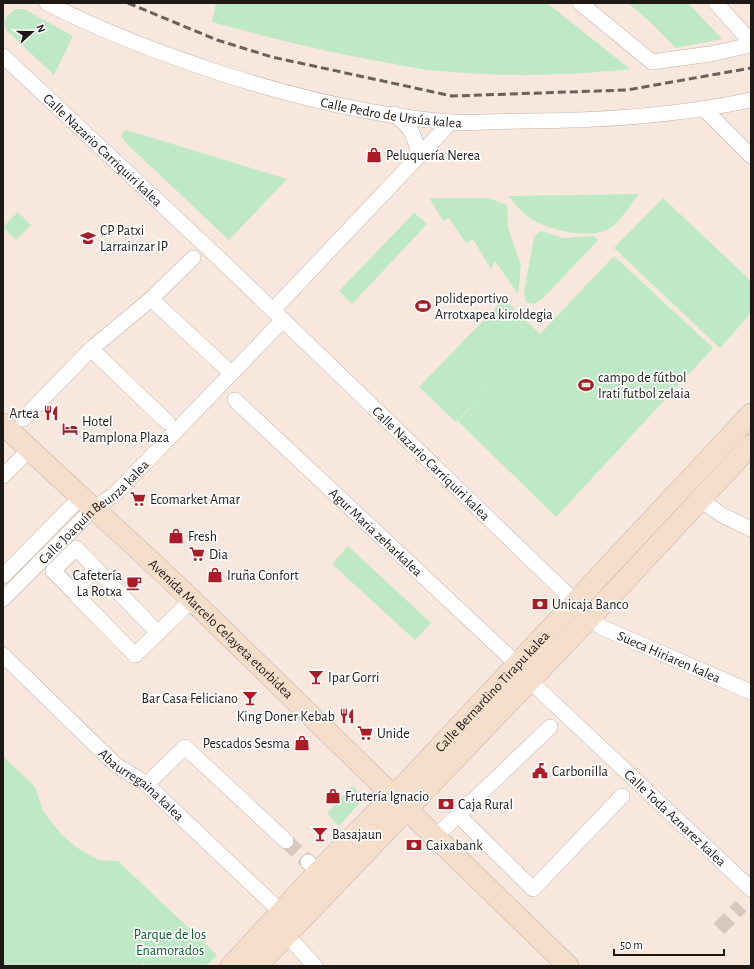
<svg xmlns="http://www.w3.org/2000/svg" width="754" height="969" font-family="'Alegreya Sans',sans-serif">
	<rect width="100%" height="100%" fill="#f7e7dd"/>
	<g fill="#bdeac4">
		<path d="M216 3H547L630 69C568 76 503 77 440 71 423 70 406 66 389 63 329 53 271 38 212 22Z"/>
		<path d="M628 3H688L722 39 676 48 648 20Z"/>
		<path d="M15 9H24L73 36 54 75 6 30 4 22 9 14Z"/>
		<path d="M125 130 133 132 287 179 229 240 126 143 121 136Z"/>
		<path d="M639 194C631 204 623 217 613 226 595 242 543 230 526 215 519 210 514 202 509 196Z"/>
		<path d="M429 198H488L507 205 508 228 521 265 518 294 495 261 491 269 473 239 466 243 449 218 443 221Z"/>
		<path d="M663 198 751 281V313L720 348 614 248Z"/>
		<path d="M18 212 31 225 16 240 3 227Z"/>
		<path d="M414 213 427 224 352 304 339 291Z"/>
		<path d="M540 231 564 238 594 236 598 240 543 298 534 304 526 302 524 292 534 238Z"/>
		<path d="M614 256 713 348 556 517 458 421 492 385 456 422 419 387 504 299 540 334Z"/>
		<path d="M348 546 431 623 415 640 332 564Z"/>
		<path d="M3 756 35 787 43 811 61 834 76 847 99 860 118 861 217 955 206 966H146L143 963 140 966H3Z"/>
		<path d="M352 786 364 798 339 826 327 813Z"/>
	</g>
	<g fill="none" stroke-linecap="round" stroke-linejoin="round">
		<g stroke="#d6c8bf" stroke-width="15" stroke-dasharray="15 8" stroke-linecap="butt">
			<path d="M286 841 308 862"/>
			<path d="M719 929 741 906"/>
		</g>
		<defs>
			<g id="street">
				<path id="s1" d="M47 3C105 33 165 55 226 75 300 98 373 116 450 122 474 124 499 121 523 121 600 121 675 116 751 100"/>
				<path d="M580 3 652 62 710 54 751 45"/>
				<path d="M716 3 751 42"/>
				<path id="s2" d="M3 56 224 263 601 627 751 692"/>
				<path d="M705 110 751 156"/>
				<path d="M394 114C412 129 414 132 419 156"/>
				<path d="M151 299 231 373"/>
				<path d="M273 310 451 122"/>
				<path d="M91 349 167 422"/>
				<path id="s3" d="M235 400 517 664"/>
				<path d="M23 419 91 349 151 299 193 258"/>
				<path d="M3 476 29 450"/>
				<path d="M701 500 722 515 751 529"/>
				<path d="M96 569 73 591 53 571 76 548 158 633"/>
				<path d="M3 576 81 497"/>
				<path d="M77 596 135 655 192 600"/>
				<path id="s4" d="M3 599 94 508 114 495 283 320"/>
				<path id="s5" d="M3 655 116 765 145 783 281 912"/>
				<path id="s6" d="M529 680 751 889"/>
				<path d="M550 727 458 815 533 889 622 796"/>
				<path d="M153 778 185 747 286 841"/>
				<path d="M435 837 458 815"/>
				<path d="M308 862 318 872"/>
				<path d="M286 934 315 966"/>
			</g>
			<g id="secondary">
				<path id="s7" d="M3 424C65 484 131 541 193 601 319 722 443 845 568 966"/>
				<path id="s8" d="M231 966 318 872 408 781 751 414"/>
				<path d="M257 966 620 586 751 445"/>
			</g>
		</defs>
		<use href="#street" stroke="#c2b3a9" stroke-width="16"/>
		<use href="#secondary" stroke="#c2b3a9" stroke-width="22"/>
		<use href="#street" stroke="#fff" stroke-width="15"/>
		<use href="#secondary" stroke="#f5dfca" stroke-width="21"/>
		<path stroke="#6a615b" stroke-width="3" stroke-dasharray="8 4" stroke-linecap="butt" d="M128 3 217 40 272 57 452 96 627 90 751 68"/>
	</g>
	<defs>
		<symbol id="shop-bare" viewBox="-9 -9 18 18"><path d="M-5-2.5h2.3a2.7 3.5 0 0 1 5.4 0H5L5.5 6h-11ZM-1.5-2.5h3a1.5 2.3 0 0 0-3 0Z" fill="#ad1a26" stroke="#fff" stroke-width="2.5" paint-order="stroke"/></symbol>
		<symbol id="school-bare" viewBox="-9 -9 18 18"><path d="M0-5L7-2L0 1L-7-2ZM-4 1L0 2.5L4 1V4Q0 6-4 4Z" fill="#ad1a26" stroke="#fff" stroke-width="2.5" paint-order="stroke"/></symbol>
		<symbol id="stadium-bare" viewBox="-9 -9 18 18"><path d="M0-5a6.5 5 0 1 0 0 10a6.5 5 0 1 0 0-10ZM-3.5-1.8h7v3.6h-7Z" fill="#ad1a26" stroke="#fff" stroke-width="2.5" paint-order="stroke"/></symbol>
		<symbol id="restaurant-bare" viewBox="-9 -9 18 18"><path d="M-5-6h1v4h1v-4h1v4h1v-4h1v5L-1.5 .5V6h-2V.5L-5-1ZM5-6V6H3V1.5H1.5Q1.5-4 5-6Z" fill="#ad1a26" stroke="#fff" stroke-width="2.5" paint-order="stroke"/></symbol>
		<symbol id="hotel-bare" viewBox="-9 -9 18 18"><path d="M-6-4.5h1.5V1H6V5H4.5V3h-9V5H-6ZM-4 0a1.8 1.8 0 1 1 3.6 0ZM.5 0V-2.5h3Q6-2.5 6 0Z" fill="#ad1a26" stroke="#fff" stroke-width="2.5" paint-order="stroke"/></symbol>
		<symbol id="supermarket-bare" viewBox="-9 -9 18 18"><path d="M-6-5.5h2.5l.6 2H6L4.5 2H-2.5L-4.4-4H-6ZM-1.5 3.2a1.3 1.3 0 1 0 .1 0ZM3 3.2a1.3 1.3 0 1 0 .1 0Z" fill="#ad1a26" stroke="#fff" stroke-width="2.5" paint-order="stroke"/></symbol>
		<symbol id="cafe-bare" viewBox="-9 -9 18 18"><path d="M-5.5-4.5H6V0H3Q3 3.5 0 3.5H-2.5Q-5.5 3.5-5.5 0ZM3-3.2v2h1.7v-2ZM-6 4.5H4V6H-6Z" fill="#ad1a26" stroke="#fff" stroke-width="2.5" paint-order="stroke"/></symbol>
		<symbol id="bank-bare" viewBox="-9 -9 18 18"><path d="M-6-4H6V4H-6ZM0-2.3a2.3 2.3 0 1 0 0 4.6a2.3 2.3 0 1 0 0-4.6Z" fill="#ad1a26" stroke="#fff" stroke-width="2.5" paint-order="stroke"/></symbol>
		<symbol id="bar-bare" viewBox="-9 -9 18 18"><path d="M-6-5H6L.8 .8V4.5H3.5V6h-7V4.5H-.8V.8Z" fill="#ad1a26" stroke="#fff" stroke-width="2.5" paint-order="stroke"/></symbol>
		<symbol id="civic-bare" viewBox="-9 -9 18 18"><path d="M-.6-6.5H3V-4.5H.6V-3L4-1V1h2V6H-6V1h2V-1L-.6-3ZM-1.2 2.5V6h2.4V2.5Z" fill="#ad1a26" stroke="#fff" stroke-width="2.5" paint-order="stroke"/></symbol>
	</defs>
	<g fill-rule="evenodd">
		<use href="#shop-bare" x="363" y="144" width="22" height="22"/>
		<use href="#school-bare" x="77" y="227" width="22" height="22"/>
		<use href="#stadium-bare" x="412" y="295" width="22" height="22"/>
		<use href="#stadium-bare" x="575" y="374" width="22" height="22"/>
		<use href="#restaurant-bare" x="40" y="402" width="22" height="22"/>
		<use href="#hotel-bare" x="59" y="418" width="22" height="22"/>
		<use href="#supermarket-bare" x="127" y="488" width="22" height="22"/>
		<use href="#shop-bare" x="165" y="525" width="22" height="22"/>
		<use href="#supermarket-bare" x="186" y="543" width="22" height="22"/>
		<use href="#shop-bare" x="204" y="564" width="22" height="22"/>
		<use href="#cafe-bare" x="123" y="572" width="22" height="22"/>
		<use href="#bank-bare" x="529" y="593" width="22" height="22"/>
		<use href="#bar-bare" x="305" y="666" width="22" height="22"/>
		<use href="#bar-bare" x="239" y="687" width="22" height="22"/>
		<use href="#restaurant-bare" x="336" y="705" width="22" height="22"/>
		<use href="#supermarket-bare" x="354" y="722" width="22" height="22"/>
		<use href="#shop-bare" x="291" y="732" width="22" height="22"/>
		<use href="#civic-bare" x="529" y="760" width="22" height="22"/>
		<use href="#shop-bare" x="322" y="785" width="22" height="22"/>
		<use href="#bank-bare" x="435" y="793" width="22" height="22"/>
		<use href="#bar-bare" x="309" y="823" width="22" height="22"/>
		<use href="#bank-bare" x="403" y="834" width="22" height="22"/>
	</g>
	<g text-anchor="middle" stroke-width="3.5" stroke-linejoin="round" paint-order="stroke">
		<g font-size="14" fill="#1e1915" stroke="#fff">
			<text dy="5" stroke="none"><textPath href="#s1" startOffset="363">Calle Pedro de Ursúa kalea</textPath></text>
			<text dy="5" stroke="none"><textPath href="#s2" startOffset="137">Calle Nazario Carriquiri kalea</textPath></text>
			<text dy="5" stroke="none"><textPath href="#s2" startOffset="591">Calle Nazario Carriquiri kalea</textPath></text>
			<text dy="5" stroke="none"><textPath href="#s4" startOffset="126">Calle Joaquín Beunza kalea</textPath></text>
			<text dy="5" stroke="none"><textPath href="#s3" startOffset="193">Agur Maria zeharkalea</textPath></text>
			<text dy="5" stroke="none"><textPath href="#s7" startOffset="299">Avenida Marcelo Celayeta etorbidea</textPath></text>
			<text dy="5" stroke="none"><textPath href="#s2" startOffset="901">Sueca Hiriaren kalea</textPath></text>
			<text dy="5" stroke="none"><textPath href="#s8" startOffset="379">Calle Bernardino Tirapu kalea</textPath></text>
			<text dy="5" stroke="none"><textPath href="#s5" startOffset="190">Abaurregaina kalea</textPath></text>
			<text dy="5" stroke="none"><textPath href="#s6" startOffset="201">Calle Toda Aznarez kalea</textPath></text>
		</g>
		<g font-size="14" fill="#1e1915" stroke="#fff" text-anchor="start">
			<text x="386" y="160">Peluquería Nerea</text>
			<text x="100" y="235">CP Patxi<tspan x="100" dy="16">Larrainzar IP</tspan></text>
			<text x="435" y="303">polideportivo<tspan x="435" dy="16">Arrotxapea kiroldegia</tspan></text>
			<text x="598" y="382">campo de fútbol<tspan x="598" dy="16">Irati futbol zelaia</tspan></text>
			<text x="39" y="418" text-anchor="end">Artea</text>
			<text x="82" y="426">Hotel<tspan x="82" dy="16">Pamplona Plaza</tspan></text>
			<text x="150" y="504">Ecomarket Amar</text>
			<text x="188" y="541">Fresh</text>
			<text x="209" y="559">Dia</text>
			<text x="122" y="580" text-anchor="end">Cafetería<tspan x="122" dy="16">La Rotxa</tspan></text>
			<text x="227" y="580">Iruña Confort</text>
			<text x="552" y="609">Unicaja Banco</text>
			<text x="328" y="682">Ipar Gorri</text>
			<text x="238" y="703" text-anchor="end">Bar Casa Feliciano</text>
			<text x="335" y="721" text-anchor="end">King Doner Kebab</text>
			<text x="377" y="738">Unide</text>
			<text x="290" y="748" text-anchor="end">Pescados Sesma</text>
			<text x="552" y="776">Carbonilla</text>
			<text x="345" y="801">Frutería Ignacio</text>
			<text x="458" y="809">Caja Rural</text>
			<text x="332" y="839">Basajaun</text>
			<text x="426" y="850">Caixabank</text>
		</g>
		<g font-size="14" fill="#085e28" stroke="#fff">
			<text x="170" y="939">Parque de los<tspan x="170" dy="16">Enamorados</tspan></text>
		</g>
	</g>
	<rect width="754" height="969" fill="none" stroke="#1e1915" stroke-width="8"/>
	<g transform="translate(32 32) rotate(69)" stroke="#ffffff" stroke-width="3" paint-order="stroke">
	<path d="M0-3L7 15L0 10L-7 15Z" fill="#1e1915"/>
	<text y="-6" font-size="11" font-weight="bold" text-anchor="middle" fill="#1e1915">N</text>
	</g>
	<path d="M614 949v6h110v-6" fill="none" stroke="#1e1915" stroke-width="2"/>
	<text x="620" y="949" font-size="12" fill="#1e1915" stroke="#ffffff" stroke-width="3" paint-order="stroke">50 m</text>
</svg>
